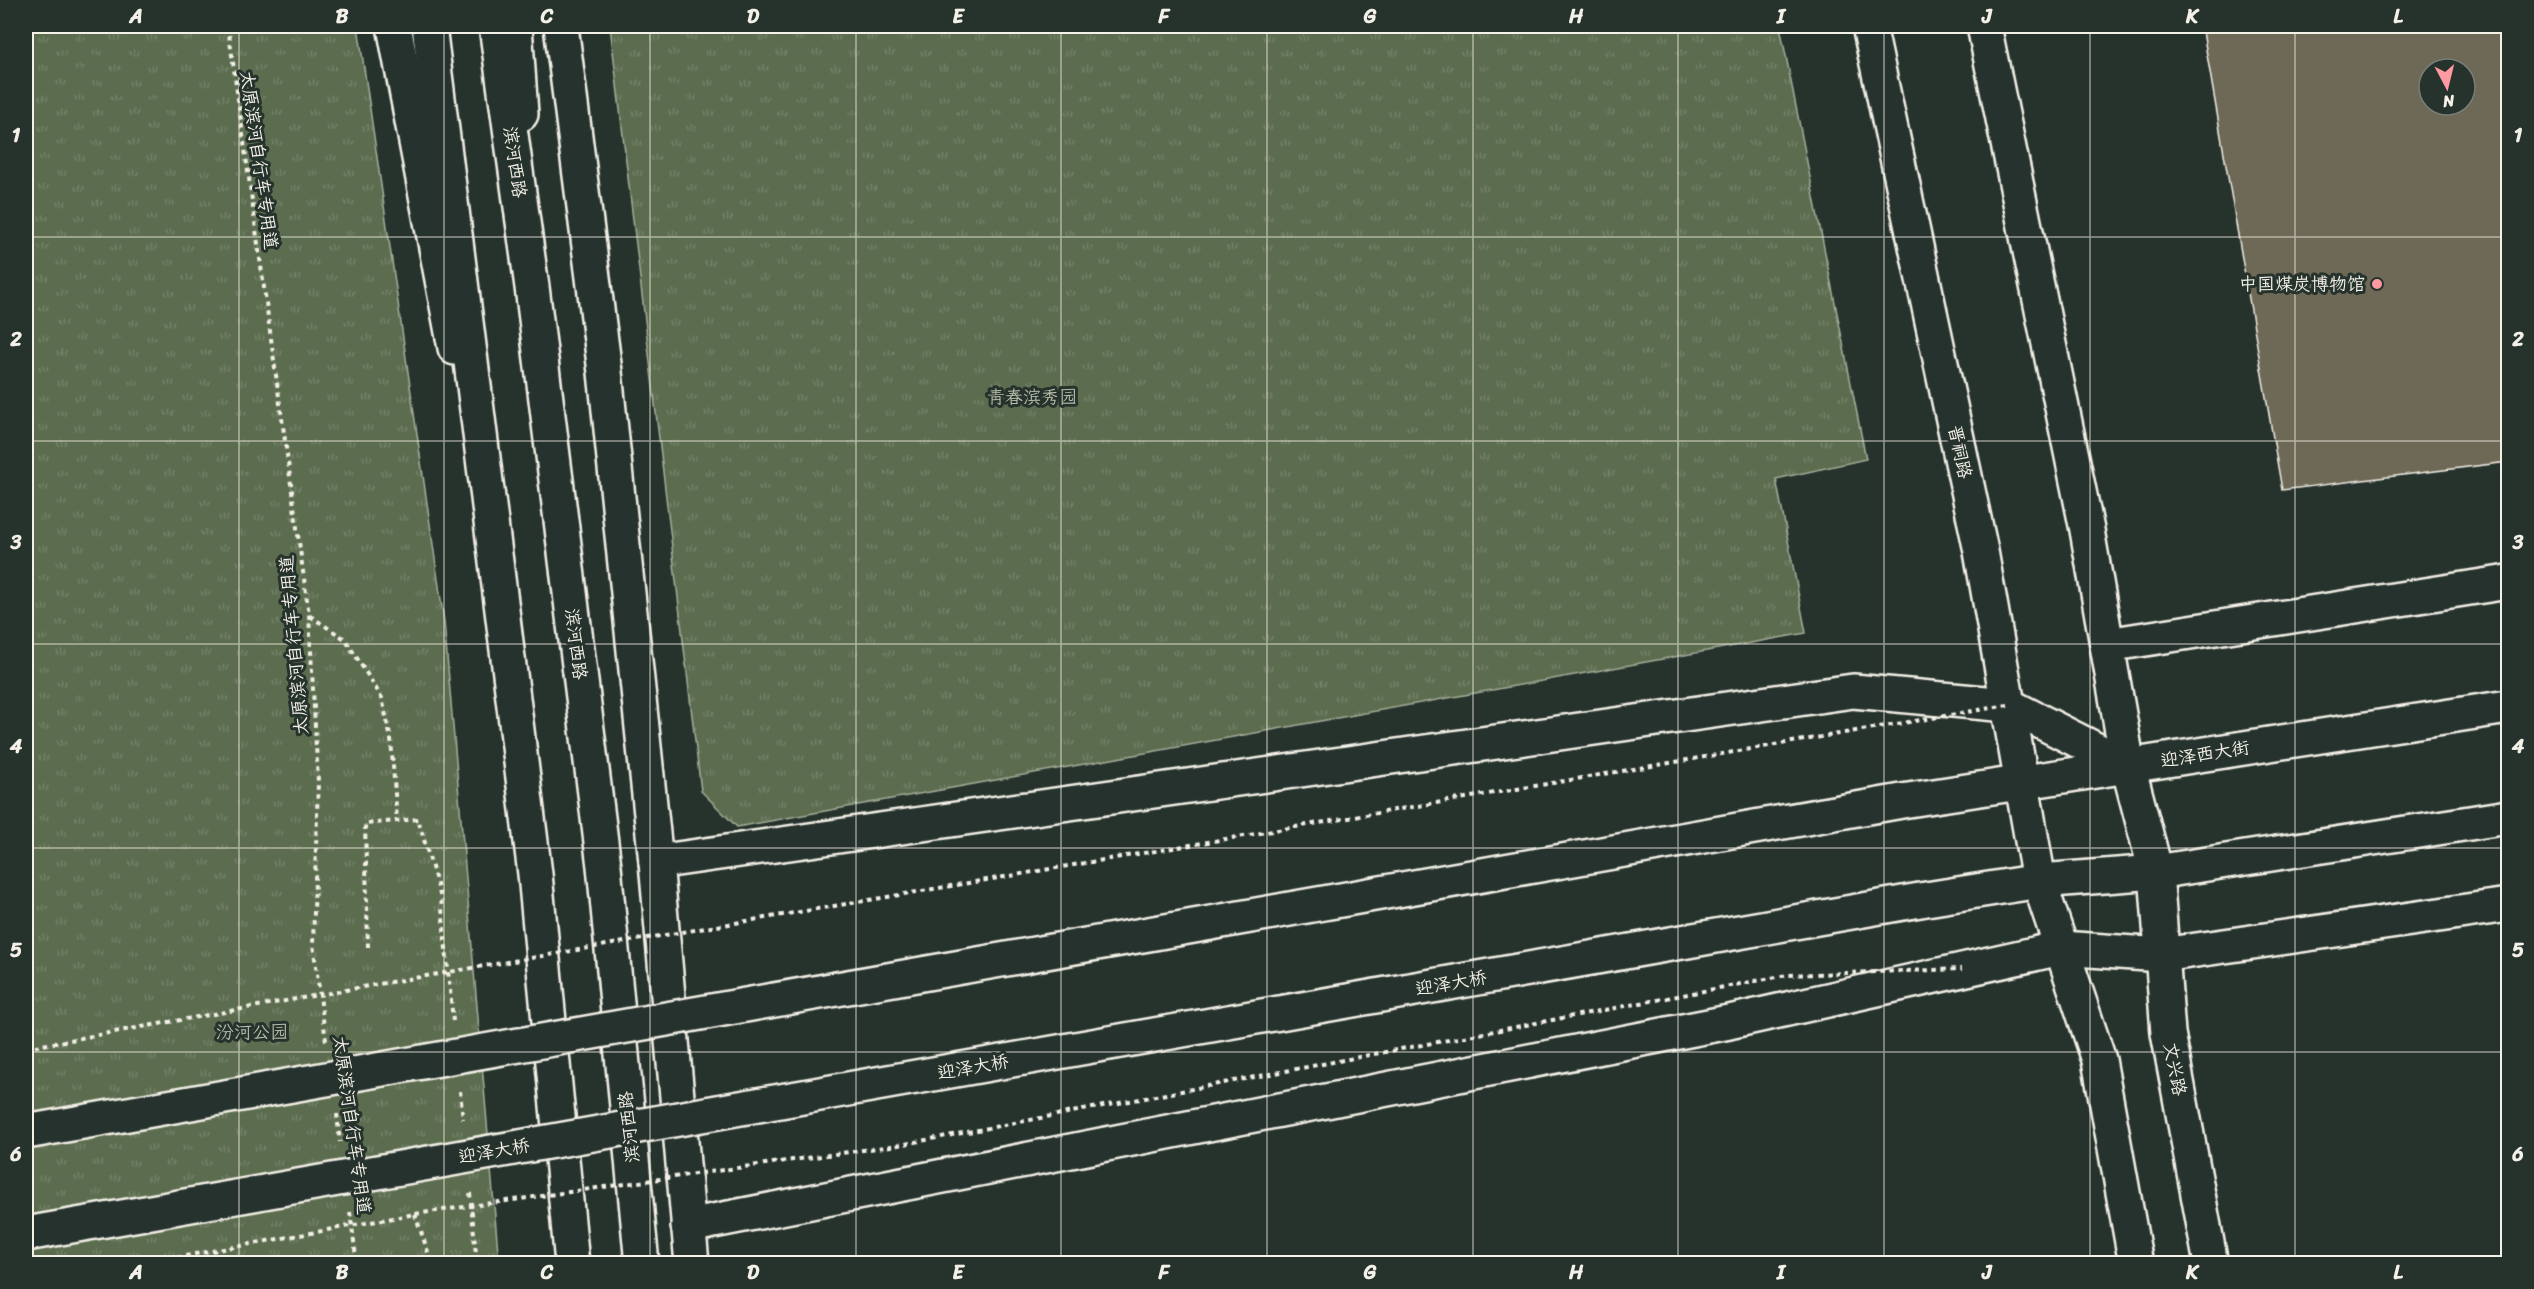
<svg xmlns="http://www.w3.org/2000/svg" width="2534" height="1289" font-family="Sriracha,'LXGW WenKai TC',sans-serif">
	<defs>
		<pattern id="grass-tufts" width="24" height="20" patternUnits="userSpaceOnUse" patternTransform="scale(1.5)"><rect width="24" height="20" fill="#5c6d50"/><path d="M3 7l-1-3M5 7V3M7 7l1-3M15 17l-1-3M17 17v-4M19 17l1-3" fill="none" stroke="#748269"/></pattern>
		<filter id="shadow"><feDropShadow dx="5.5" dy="-5.5" stdDeviation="1.5" flood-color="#0009"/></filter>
	</defs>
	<rect width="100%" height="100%" fill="#26332d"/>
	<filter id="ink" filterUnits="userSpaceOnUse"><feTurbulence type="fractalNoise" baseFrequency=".0167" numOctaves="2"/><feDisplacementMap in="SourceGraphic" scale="12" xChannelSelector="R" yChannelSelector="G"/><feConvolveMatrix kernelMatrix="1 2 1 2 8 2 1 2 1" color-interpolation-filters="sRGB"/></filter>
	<g filter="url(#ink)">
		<g fill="url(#grass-tufts)" stroke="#a8af9c" stroke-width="1.5">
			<path d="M26 26H358L444 621 499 1263H26Z"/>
			<path d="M610 26H1780L1866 459 1776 479 1806 633 737 827 701 791Z"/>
		</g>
		<path fill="#6e6857" stroke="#f4f1e8" stroke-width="1.5" fill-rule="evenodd" filter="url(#shadow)" d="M2202 26H2508V462L2282 490ZM2429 69H2465V105H2429Z"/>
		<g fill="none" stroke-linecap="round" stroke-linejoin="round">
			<defs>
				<g id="secondary">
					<path d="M561 26 605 372 656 862 692 1264"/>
					<path d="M2107 645 2508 582"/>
					<path d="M656 862 1853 691 2008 705 2128 766"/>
					<path d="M2156 872 2168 1033 2211 1264"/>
					<path d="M2039 881 2099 1060 2136 1264"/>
					<path d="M688 1226 1729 1022 2061 948 2162 955 2508 905"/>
				</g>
				<g id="primary">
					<path d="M394 26 455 348"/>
					<path d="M515 26 521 114"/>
					<path d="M2128 766 2508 707"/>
					<path d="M2156 872 2508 817"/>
				</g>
				<g id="highway">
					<path d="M429 26 535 874 572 1264"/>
					<path d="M496 26 532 287 604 866 642 1264"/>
					<path d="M1869 26 1981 551 2039 881"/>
					<path d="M1984 26 2087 530 2128 766 2156 872"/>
					<path d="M1902 801 2128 766"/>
					<path d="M1920 900 2039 881 2156 872"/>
				</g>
			</defs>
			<use href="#secondary" stroke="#f4f1e8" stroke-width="38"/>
			<use href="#primary" stroke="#f4f1e8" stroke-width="38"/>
			<use href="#highway" stroke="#f4f1e8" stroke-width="38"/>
			<g stroke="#f4f1e8" stroke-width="4" stroke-dasharray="4.5 4.5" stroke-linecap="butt">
				<path d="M228 26 309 615 318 782 313 944 326 1041"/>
				<path d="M310 616 345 639 382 698 391 739 397 821"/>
				<path d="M368 947 365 824 418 819 441 898 453 1021"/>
				<path d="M460 1091 463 1119"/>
				<path d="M337 1114 340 1142"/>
				<path d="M470 1193 477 1264"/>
				<path d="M350 1212 357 1264"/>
				<path d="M415 1214 432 1264"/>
			</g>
			<use href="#secondary" stroke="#26332d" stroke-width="33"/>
			<use href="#primary" stroke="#26332d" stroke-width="33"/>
			<use href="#highway" stroke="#26332d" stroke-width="33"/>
			<defs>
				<g id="highway-bridge">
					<path d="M26 1132 1902 801"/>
					<path d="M26 1234 1920 900"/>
				</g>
			</defs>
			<use href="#highway-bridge" stroke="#f4f1e8" stroke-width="38" stroke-linecap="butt"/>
			<g stroke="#f4f1e8" stroke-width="4" stroke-dasharray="4.5 4.5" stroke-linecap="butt">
				<path d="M26 1048 379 984 2008 705"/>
				<path d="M141 1264 415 1214 905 1144 1787 975 1962 969"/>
			</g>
			<use href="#highway-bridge" stroke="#26332d" stroke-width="33"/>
		</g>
	</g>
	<path fill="none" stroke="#f4f1e8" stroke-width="1.5" stroke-opacity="0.55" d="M239 26V1264M444 26V1264M650 26V1264M856 26V1264M1061 26V1264M1267 26V1264M1473 26V1264M1678 26V1264M1884 26V1264M2090 26V1264M2295 26V1264M26 237H2508M26 441H2508M26 644H2508M26 848H2508M26 1052H2508"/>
	<circle fill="#ff9aa2" stroke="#26332d" stroke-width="2" cx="2377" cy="284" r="6"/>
	<g text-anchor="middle" stroke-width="6" stroke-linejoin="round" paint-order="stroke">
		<g font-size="18" fill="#f4f1e8" stroke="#26332d">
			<text transform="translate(259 160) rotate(82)" y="6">太原滨河自行车专用道</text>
			<text transform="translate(515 162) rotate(82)" y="6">滨河西路</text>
			<text transform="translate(1960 452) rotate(78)" y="6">晋祠路</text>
			<text transform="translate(576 644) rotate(83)" y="6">滨河西路</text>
			<text transform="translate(294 645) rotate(-95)" y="6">太原滨河自行车专用道</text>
			<text transform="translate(2205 754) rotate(-9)" y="6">迎泽西大街</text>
			<text transform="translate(1451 983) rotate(-10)" y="6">迎泽大桥</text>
			<text transform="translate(973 1067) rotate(-10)" y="6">迎泽大桥</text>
			<text transform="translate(2175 1069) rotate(79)" y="6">文兴路</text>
			<text transform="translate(352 1125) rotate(82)" y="6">太原滨河自行车专用道</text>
			<text transform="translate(629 1127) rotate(-96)" y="6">滨河西路</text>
			<text transform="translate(494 1151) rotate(-10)" y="6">迎泽大桥</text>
		</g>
		<g font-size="18" fill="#f4f1e8" stroke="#26332d" text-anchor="end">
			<text x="2365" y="290">中国煤炭博物馆</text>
		</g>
		<g font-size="18" fill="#b7bcab" stroke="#26332d">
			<text x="1032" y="403">青春滨秀园</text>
			<text x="252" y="1038">汾河公园</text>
		</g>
	</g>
	<rect width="2534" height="1289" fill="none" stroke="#26332d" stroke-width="66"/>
	<g transform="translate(2447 87) rotate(173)"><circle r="28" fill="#26332d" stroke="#787f78" stroke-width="1.5"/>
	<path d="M0-4.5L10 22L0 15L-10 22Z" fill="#ff9aa2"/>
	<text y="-9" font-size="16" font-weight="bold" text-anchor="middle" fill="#f4f1e8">N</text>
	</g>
	<rect x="33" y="33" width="2468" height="1223" fill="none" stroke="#f4f1e8" stroke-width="2"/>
	<g font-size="20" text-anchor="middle" font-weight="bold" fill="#f4f1e8">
		<text x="136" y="23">A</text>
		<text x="342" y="23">B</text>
		<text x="547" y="23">C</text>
		<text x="753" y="23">D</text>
		<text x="958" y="23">E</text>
		<text x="1164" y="23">F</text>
		<text x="1370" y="23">G</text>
		<text x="1576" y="23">H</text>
		<text x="1781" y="23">I</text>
		<text x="1987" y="23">J</text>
		<text x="2192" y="23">K</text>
		<text x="2398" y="23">L</text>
		<text x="16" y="142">1</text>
		<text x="2518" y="142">1</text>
		<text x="16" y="346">2</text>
		<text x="2518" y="346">2</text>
		<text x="16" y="549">3</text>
		<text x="2518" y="549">3</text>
		<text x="16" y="753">4</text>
		<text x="2518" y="753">4</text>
		<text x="16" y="957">5</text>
		<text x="2518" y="957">5</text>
		<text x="16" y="1161">6</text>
		<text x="2518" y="1161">6</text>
		<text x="136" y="1279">A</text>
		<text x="342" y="1279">B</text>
		<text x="547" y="1279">C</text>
		<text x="753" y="1279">D</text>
		<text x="958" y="1279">E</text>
		<text x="1164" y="1279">F</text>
		<text x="1370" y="1279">G</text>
		<text x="1576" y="1279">H</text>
		<text x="1781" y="1279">I</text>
		<text x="1987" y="1279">J</text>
		<text x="2192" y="1279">K</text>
		<text x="2398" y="1279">L</text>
	</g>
</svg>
